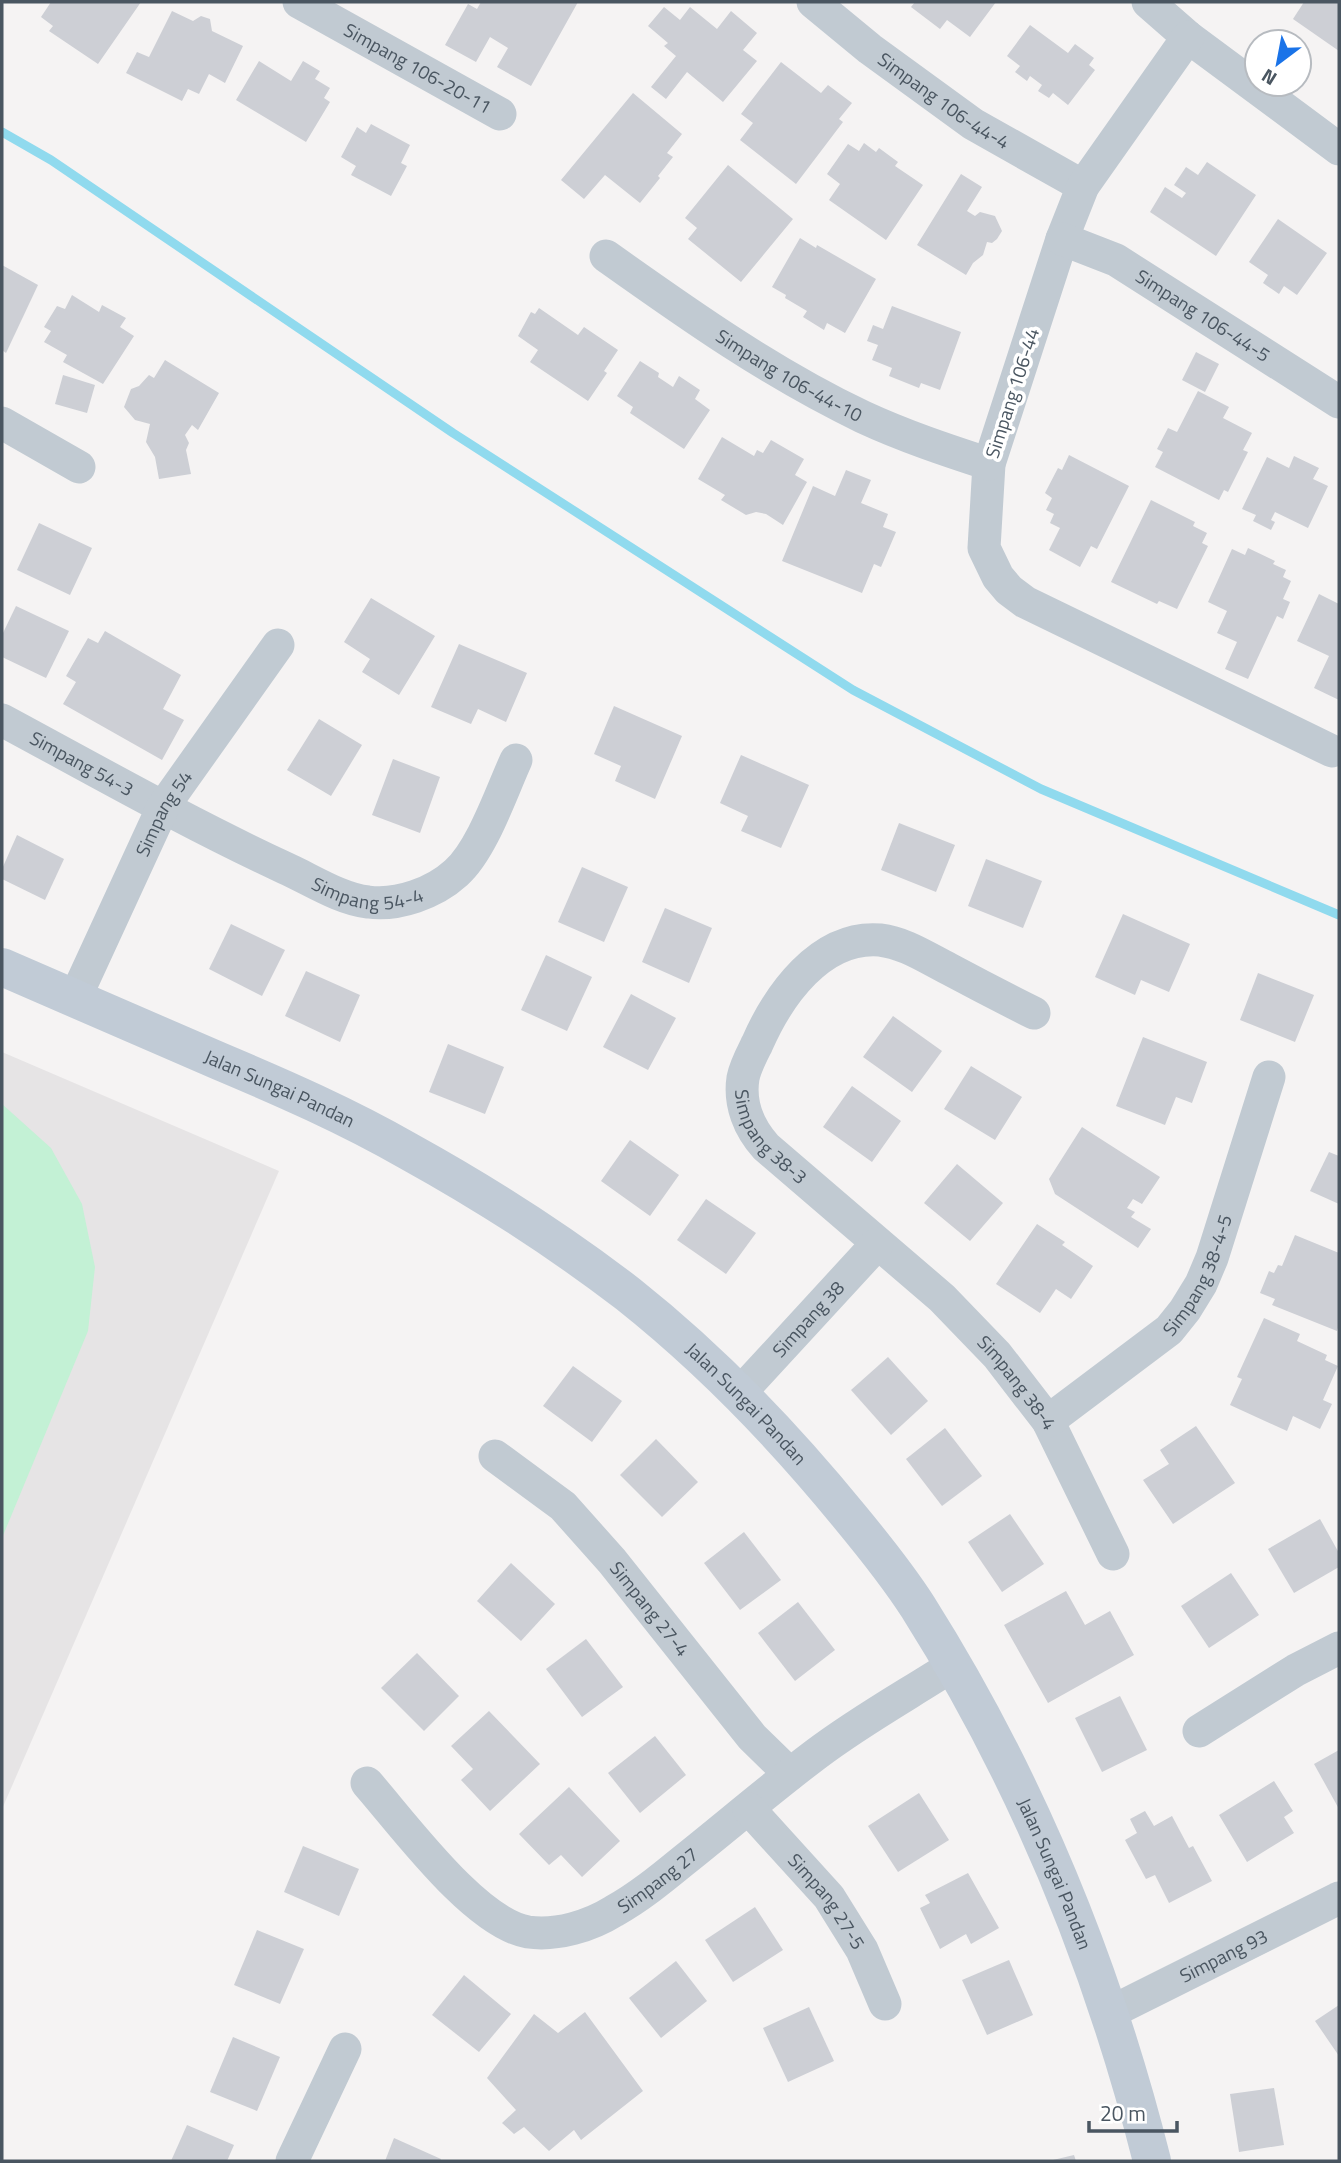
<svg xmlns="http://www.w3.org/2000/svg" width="1341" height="2163" font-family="'Titillium Web',sans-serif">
	<rect width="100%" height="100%" fill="#f5f3f3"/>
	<path fill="#e6e4e5" d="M2 1052 279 1171 2 1809Z"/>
	<path fill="#c3f1d5" d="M2 1104 51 1148 82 1204 95 1267 88 1331 2 1538Z"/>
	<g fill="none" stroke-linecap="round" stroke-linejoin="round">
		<path stroke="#90daee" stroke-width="9" d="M2 132 51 160 453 433 853 690 1041 789 1339 915"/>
	</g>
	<g fill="#cdcfd5">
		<path d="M51 2H141L98 64 49 31 53 26 41 17Z"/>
		<path d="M481 2H578L531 86 497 67 508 48 490 37 476 62 445 45 468 4 477 9Z"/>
		<path d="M915 2H996L970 37 947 20 940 29 911 7Z"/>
		<path d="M1304 2H1339V51L1293 19Z"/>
		<path d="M664 7 680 20 690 7 717 29 731 11 757 33 743 50 757 61 723 102 687 72 666 99 651 87 676 56 664 46 668 43 648 26Z"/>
		<path d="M172 11 193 21 201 16 210 19 212 31 243 46 225 83 209 74 199 94 188 89 182 101 126 73 137 52 149 57Z"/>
		<path d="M1030 25 1068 53 1075 44 1094 58 1089 65 1095 70 1068 105 1053 93 1049 98 1038 91 1042 85 1030 76 1027 81 1015 72 1020 66 1007 56Z"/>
		<path d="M259 61 291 81 303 61 320 71 315 79 330 88 324 98 330 102 306 142 236 100Z"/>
		<path d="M781 62 821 93 828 85 852 103 839 119 843 122 796 184 740 140 753 123 741 114Z"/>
		<path d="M633 93 682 134 667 153 673 157 658 176 660 178 640 203 605 175 584 199 561 180Z"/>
		<path d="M371 124 410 145 401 163 407 166 391 196 351 175 356 166 341 157 357 127 366 133Z"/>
		<path d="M864 143 876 152 879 148 898 162 895 166 923 185 886 240 829 200 840 184 827 174 848 144 859 151Z"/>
		<path d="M1207 162 1256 195 1216 256 1150 212 1165 187 1182 198 1186 193 1174 185 1186 167 1198 175Z"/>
		<path d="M728 165 793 219 741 282 688 239 697 228 685 218Z"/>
		<path d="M961 174 982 187 967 211 975 216 980 212 995 216 1002 231 997 239 992 243 987 242 983 255 973 263 966 275 917 245Z"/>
		<path d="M1278 219 1327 253 1297 295 1284 286 1279 294 1263 283 1268 275 1249 262Z"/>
		<path d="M800 238 816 248 817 245 876 279 845 333 827 323 824 330 803 317 807 311 785 298 786 295 772 287Z"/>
		<path d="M2 265 38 285 6 353 2 350Z"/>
		<path d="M72 295 99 312 102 305 126 318 120 327 134 336 103 384 63 362 67 355 44 342 51 331 44 327 57 306 65 309Z"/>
		<path d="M892 306 961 332 940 390 921 383 919 388 889 376 892 368 872 360 878 345 867 341 873 325 883 329Z"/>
		<path d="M539 308 578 335 584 327 618 350 604 371 607 373 588 401 530 362 538 350 518 336 531 312 535 314Z"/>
		<path d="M1196 352 1219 364 1205 392 1182 380Z"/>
		<path d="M165 360 219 393 198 430 192 425 185 435 189 443 186 450 191 474 159 479 155 457 146 442 150 424 135 420 124 407 131 389 139 386 149 375 154 378Z"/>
		<path d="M640 361 659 373 658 377 673 387 679 376 700 390 695 399 710 410 684 449 630 413 633 407 617 396Z"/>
		<path d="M63 375 95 385 87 413 55 404Z"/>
		<path d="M1198 391 1229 407 1223 418 1252 433 1243 450 1248 452 1228 492 1224 490 1219 500 1155 467 1163 452 1157 449 1168 428 1177 432Z"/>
		<path d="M722 437 754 456 757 450 763 453 771 440 804 459 795 475 807 482 783 525 766 514 756 512 746 515 721 500 725 495 698 479Z"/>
		<path d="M1069 455 1129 486 1097 549 1091 546 1080 567 1049 550 1060 528 1050 523 1054 514 1046 510 1052 498 1045 493 1058 468 1062 470Z"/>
		<path d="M1294 456 1319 468 1313 479 1328 486 1308 528 1275 512 1271 520 1275 522 1271 530 1253 521 1256 515 1242 509 1267 457 1289 468Z"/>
		<path d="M846 470 871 480 861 503 888 514 883 527 896 532 881 567 874 564 862 593 782 561 813 486 835 496Z"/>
		<path d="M1151 500 1195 522 1193 526 1207 533 1202 543 1208 546 1177 609 1159 601 1157 604 1111 582Z"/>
		<path d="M39 523 92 548 70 595 17 570Z"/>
		<path d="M1248 548 1275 561 1273 564 1286 570 1283 577 1291 581 1283 599 1290 602 1283 619 1277 616 1248 679 1225 669 1237 642 1217 633 1227 611 1208 602 1232 549 1245 555Z"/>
		<path d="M1319 594 1339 604V700L1314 688 1329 656 1297 641Z"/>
		<path d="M371 598 435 636 399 695 362 672 370 659 344 642Z"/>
		<path d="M16 606 69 631 46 678 2 657V635Z"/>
		<path d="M105 631 181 675 163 709 184 720 162 760 63 704 76 682 66 676 88 638 98 643Z"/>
		<path d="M459 644 527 673 506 722 478 709 471 724 431 707Z"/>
		<path d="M614 706 682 736 655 799 615 781 621 766 594 754Z"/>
		<path d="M319 719 362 745 331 796 287 770Z"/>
		<path d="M741 755 809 785 781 848 741 831 748 816 720 803Z"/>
		<path d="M393 759 440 777 420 833 372 815Z"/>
		<path d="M899 823 955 845 936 892 881 870Z"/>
		<path d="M17 835 64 859 45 900 2 879V869Z"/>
		<path d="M986 859 1042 881 1023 928 968 906Z"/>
		<path d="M582 867 628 887 604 942 558 922Z"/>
		<path d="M665 908 712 928 689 983 642 962Z"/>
		<path d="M1123 914 1190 944 1169 992 1141 980 1135 995 1095 977Z"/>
		<path d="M231 924 285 950 262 996 209 969Z"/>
		<path d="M546 955 592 977 567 1031 521 1010Z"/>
		<path d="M306 971 360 995 340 1042 285 1016Z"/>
		<path d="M1258 973 1314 995 1295 1042 1240 1020Z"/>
		<path d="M631 994 676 1018 648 1070 603 1047Z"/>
		<path d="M893 1016 942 1051 912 1092 863 1057Z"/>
		<path d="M1143 1037 1207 1062 1192 1103 1176 1097 1165 1125 1116 1106Z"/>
		<path d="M448 1044 504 1067 485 1114 429 1092Z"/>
		<path d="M971 1066 1022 1097 995 1140 944 1109Z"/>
		<path d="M852 1086 901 1121 872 1162 823 1127Z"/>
		<path d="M1082 1127 1160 1177 1142 1204 1133 1199 1127 1208 1135 1212 1131 1217 1151 1229 1138 1248 1055 1194 1049 1179Z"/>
		<path d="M630 1140 679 1175 650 1216 601 1181Z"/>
		<path d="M1329 1152 1339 1156V1204L1310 1191Z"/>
		<path d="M957 1164 1003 1203 970 1241 924 1203Z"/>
		<path d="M706 1199 756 1233 726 1274 677 1240Z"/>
		<path d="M1037 1224 1065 1242 1062 1245 1093 1266 1071 1299 1056 1289 1040 1313 996 1284Z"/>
		<path d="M1295 1235 1339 1253V1325L1337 1331 1272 1305 1275 1299 1260 1293 1269 1271 1274 1273 1278 1265 1282 1266Z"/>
		<path d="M1264 1318 1300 1334 1297 1341 1327 1355 1325 1360 1338 1366 1323 1400 1332 1404 1320 1429 1293 1416 1287 1431 1230 1405 1242 1379 1237 1377Z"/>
		<path d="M888 1357 928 1401 891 1435 851 1390Z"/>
		<path d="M573 1366 622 1401 592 1442 543 1406Z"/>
		<path d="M1196 1426 1235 1483 1173 1524 1143 1480 1169 1464 1160 1450Z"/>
		<path d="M945 1428 982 1476 942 1506 906 1459Z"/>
		<path d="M656 1439 698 1482 662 1517 620 1475Z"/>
		<path d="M1010 1514 1044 1564 1002 1592 968 1542Z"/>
		<path d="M1320 1519 1339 1553V1567L1294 1593 1268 1549Z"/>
		<path d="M744 1532 781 1580 740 1610 704 1563Z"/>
		<path d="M511 1563 555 1604 521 1641 477 1601Z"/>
		<path d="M1231 1573 1259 1615 1209 1648 1181 1606Z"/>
		<path d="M1066 1591 1085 1625 1110 1611 1134 1655 1048 1703 1004 1625Z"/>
		<path d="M798 1602 835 1650 795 1681 758 1633Z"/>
		<path d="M586 1639 623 1687 582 1717 546 1669Z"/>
		<path d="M417 1653 459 1696 424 1731 381 1688Z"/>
		<path d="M1120 1696 1147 1750 1102 1772 1075 1718Z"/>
		<path d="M489 1711 540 1764 490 1811 461 1780 473 1769 451 1746Z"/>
		<path d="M655 1736 686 1775 640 1813 608 1773Z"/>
		<path d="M1339 1750V1809L1314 1764Z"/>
		<path d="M1274 1781 1293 1811 1284 1817 1294 1833 1247 1862 1219 1815Z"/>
		<path d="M569 1787 620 1841 582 1877 561 1855 549 1865 519 1834Z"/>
		<path d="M919 1793 949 1840 898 1872 868 1826Z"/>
		<path d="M1145 1811 1154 1826 1172 1816 1189 1848 1193 1846 1212 1881 1169 1903 1155 1875 1146 1879 1125 1840 1137 1833 1130 1819Z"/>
		<path d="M303 1846 359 1869 339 1916 284 1892Z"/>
		<path d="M968 1873 999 1928 971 1944 966 1934 940 1949 920 1908 930 1903 925 1895Z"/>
		<path d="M755 1907 783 1950 733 1982 705 1940Z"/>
		<path d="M257 1930 304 1949 280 2004 234 1985Z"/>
		<path d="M1009 1960 1033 2015 987 2035 962 1980Z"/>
		<path d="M676 1961 707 2001 661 2038 629 1998Z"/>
		<path d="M464 1975 511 2014 479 2052 432 2015Z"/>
		<path d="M1339 2005V2056L1315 2021Z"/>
		<path d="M809 2007 834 2061 788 2082 763 2028Z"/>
		<path d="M585 2012 643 2091 581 2140 574 2130 549 2151 524 2127 514 2134 502 2123 516 2110 487 2078 534 2014 558 2033Z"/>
		<path d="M233 2037 280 2057 257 2111 210 2092Z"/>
		<path d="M1274 2088 1284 2145 1239 2152 1230 2094Z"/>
		<path d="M187 2125 234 2145 227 2161H171Z"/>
		<path d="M394 2138 441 2159 440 2161H385Z"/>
		<path d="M1074 2155 1076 2161H1053V2160Z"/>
	</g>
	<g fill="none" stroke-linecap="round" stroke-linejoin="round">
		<g stroke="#c1cad2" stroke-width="33">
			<path id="s1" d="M299 2 500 114"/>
			<path id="s2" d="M813 2 870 49 973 124 1083 186"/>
			<path d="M1148 2 1188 37 1339 149"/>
			<path d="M1188 37 1083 186 1062 239 989 464 984 548 998 577 1009 590 1025 602 1332 751"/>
			<path id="s3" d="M1062 239 1116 260 1339 402"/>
			<path id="s4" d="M606 256C689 315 771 373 863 417 904 436 946 450 989 464"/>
			<path d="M2 423 79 467"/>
			<path id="s5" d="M2 720C95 770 188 823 285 868 310 879 340 899 368 902 398 906 434 893 456 873 482 850 501 793 516 760"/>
			<path id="s6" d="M75 998 163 807 278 645"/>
			<path id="s7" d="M1034 1013C1006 999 977 984 949 969 927 958 905 943 880 940 820 935 778 996 757 1044 752 1054 745 1067 743 1078 739 1104 749 1128 766 1147L942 1298 997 1355 1048 1421 1113 1554"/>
			<path id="s8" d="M739 1394 877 1244"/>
			<path id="s9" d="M1048 1421 1169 1330 1185 1310 1201 1284 1212 1258 1269 1077"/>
			<path id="s10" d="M495 1456 563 1506 612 1561 752 1737 790 1774"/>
			<path d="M1199 1731 1296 1670 1339 1648"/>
			<path id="s11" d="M367 1783C403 1824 475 1923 528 1932 557 1936 590 1926 614 1911 639 1897 661 1879 683 1861 727 1826 770 1789 815 1755 858 1722 907 1695 952 1666"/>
			<path id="s12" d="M749 1809 829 1897 862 1950 885 2004"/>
			<path id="s13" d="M1109 2013 1339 1898"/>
			<path d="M292 2161 345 2049"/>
		</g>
		<path stroke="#c1cbd6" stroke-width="38" id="s14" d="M2 967C74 998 146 1029 219 1061 283 1088 347 1116 408 1151 484 1193 559 1241 628 1294 710 1359 784 1436 850 1517 874 1546 898 1576 918 1607 1026 1778 1103 1966 1152 2161"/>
	</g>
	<g text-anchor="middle" stroke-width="7" stroke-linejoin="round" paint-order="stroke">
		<g font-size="19" fill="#4a5661" stroke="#fff">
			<text dy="7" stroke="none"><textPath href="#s1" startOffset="136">Simpang 106-20-11</textPath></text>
			<text dy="7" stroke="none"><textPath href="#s2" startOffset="164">Simpang 106-44-4</textPath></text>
			<text dy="7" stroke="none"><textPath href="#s3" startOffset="161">Simpang 106-44-5</textPath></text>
			<text dy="7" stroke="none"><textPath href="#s4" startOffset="219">Simpang 106-44-10</textPath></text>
			<text transform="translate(1012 393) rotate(-72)" y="7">Simpang 106-44</text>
			<text dy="7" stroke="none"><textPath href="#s5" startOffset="91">Simpang 54-3</textPath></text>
			<text dy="7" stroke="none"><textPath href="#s6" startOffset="205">Simpang 54</textPath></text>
			<text dy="7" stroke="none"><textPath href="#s5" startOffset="408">Simpang 54-4</textPath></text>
			<text dy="7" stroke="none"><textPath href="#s14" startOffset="303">Jalan Sungai Pandan</textPath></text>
			<text dy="7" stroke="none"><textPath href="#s7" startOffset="448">Simpang 38-3</textPath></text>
			<text dy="7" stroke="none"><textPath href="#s9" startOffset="214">Simpang 38-4-5</textPath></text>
			<text dy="7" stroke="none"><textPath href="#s8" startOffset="102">Simpang 38</textPath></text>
			<text dy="7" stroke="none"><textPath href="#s7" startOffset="800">Simpang 38-4</textPath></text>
			<text dy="7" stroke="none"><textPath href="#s14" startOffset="870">Jalan Sungai Pandan</textPath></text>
			<text dy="7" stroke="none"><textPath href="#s10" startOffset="219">Simpang 27-4</textPath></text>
			<text dy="7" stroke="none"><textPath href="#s14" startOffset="1437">Jalan Sungai Pandan</textPath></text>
			<text dy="7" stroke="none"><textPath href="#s11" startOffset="366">Simpang 27</textPath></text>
			<text dy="7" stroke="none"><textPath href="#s12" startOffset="121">Simpang 27-5</textPath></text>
			<text dy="7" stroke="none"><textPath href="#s13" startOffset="128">Simpang 93</textPath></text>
		</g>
	</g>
	<rect width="1341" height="2163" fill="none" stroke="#4a5661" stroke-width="7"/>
	<g transform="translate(1278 63) rotate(212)"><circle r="33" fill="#ffffff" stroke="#b7bbc0" stroke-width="2"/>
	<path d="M0-5L12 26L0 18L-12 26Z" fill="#1a73e8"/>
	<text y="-10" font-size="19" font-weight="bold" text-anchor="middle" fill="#4a5661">N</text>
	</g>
	<path d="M1089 2121v10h88v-10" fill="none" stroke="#4a5661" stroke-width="3.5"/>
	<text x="1100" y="2121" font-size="21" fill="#4a5661" stroke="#ffffff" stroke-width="5" paint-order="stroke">20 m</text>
</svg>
